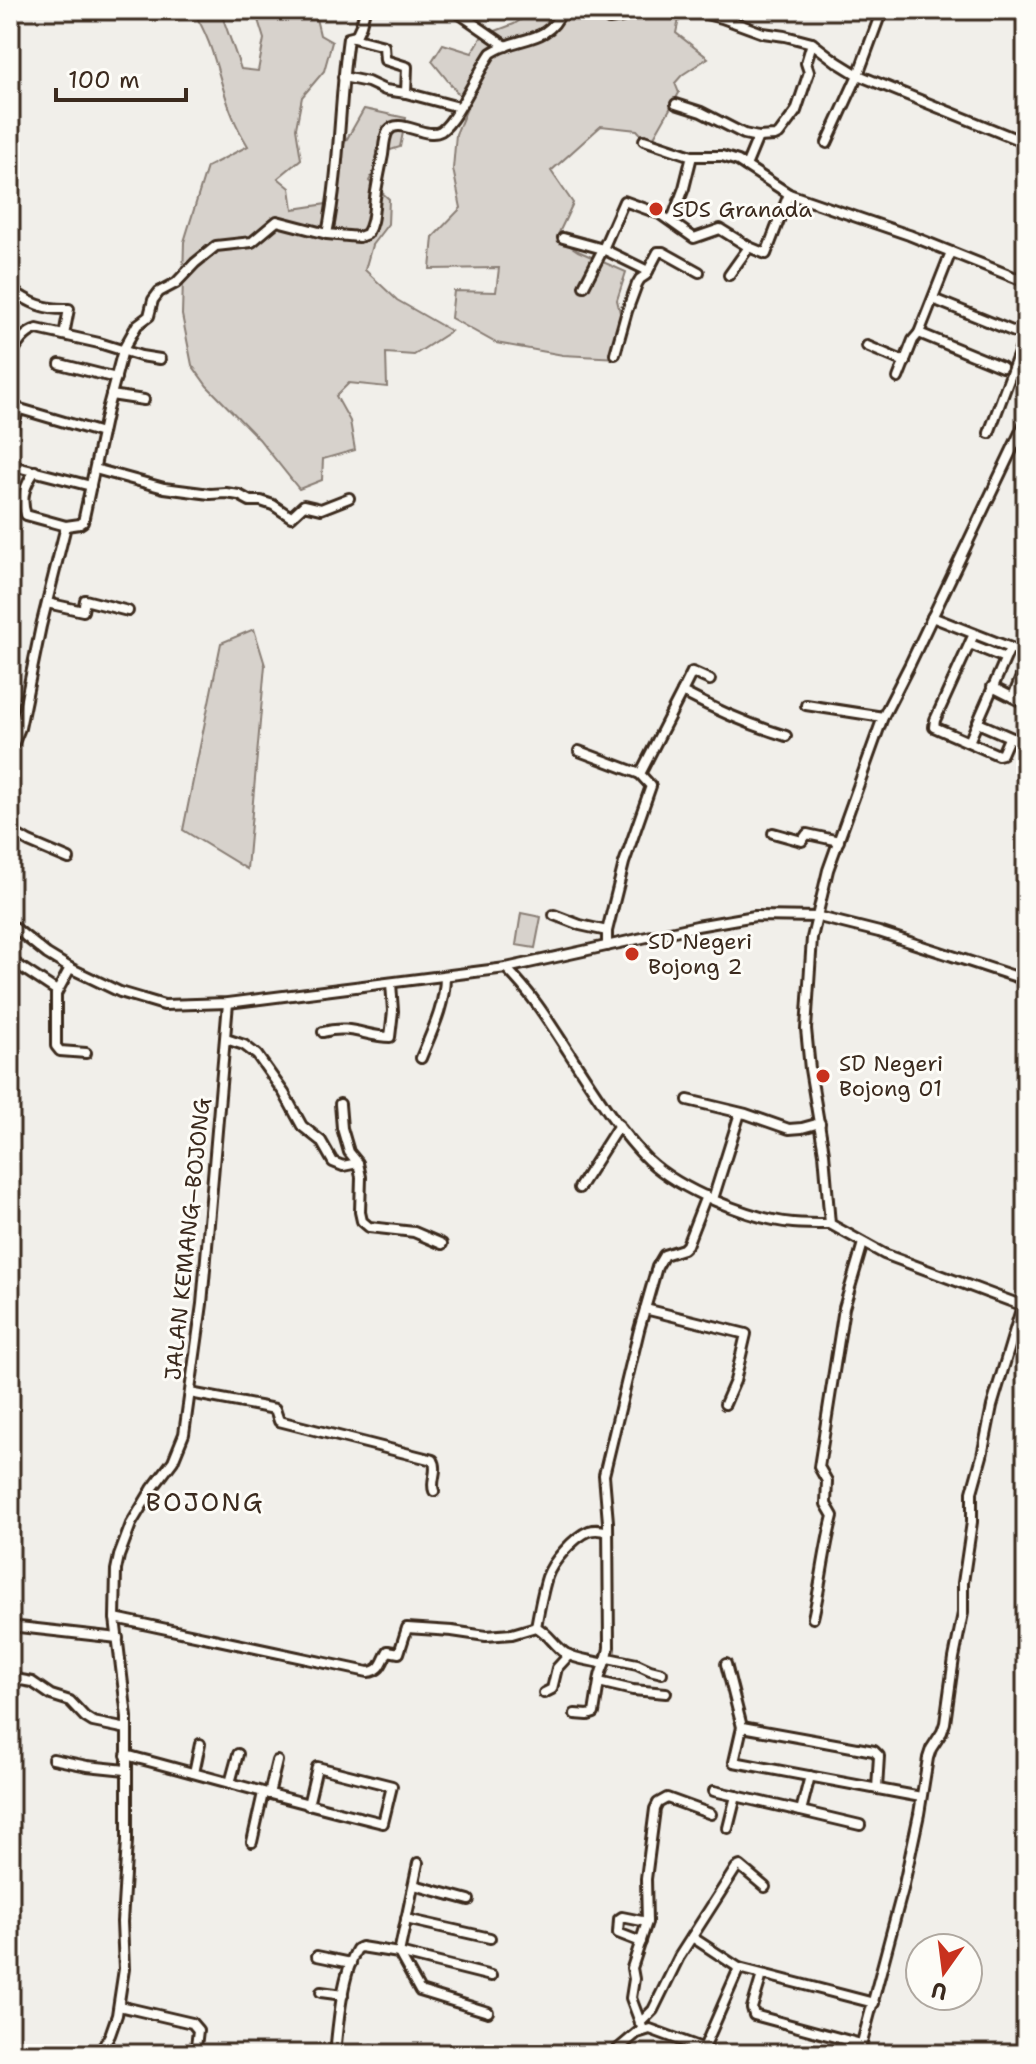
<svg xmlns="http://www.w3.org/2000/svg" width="1036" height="2064" font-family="'Shantell Sans',sans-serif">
	<rect width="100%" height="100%" fill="#f1efea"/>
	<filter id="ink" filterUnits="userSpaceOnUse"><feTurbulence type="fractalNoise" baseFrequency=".0125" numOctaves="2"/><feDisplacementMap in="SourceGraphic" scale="16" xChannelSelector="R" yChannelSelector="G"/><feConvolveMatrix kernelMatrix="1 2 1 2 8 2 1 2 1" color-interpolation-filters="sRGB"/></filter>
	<g filter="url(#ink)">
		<g fill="#d7d2cc" stroke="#897e75" stroke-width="2">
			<path d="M192 10H220L241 69 258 71 264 39 255 10H314L320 35 332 42 324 71 302 97 296 128 301 159 278 178 290 188 293 209 333 203 341 172 344 144 364 109 406 118 400 147 384 152 369 181 389 199 388 224 372 245 365 270 397 300 451 331 414 355 386 353 387 387 349 383 336 396 350 421 355 450 323 459 322 480 299 489 259 439 207 386 192 365 182 315 184 242 207 167 248 146C242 136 237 127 233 117 218 81 215 43 192 10Z"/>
			<path d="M536 10H681L676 33 708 58 682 75 675 83 679 93 650 144 637 130 601 126 551 171 573 203 557 237 578 251 626 272 617 300 624 329 618 358 563 355 496 343 451 318 454 291 496 292 499 268 430 269 433 237 461 208 453 169 456 134 468 106 432 61 443 44 472 53 482 36 514 24Z"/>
			<path d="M254 629 265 665 247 869 183 830 221 643Z"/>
			<path d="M521 913 541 917 535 948 516 945Z"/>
		</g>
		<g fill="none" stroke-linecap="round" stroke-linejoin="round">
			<defs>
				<g id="minor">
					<path d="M454 10 506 46"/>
					<path d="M689 10 722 18 763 33 785 36 812 43 837 62 858 75 827 143"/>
					<path d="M882 10 858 75 1026 143"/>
					<path d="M609 19 622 17 634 10"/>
					<path d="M353 38 384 46 385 60 407 67 406 93"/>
					<path d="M343 77 368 82 385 90 406 93 459 107"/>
					<path d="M676 104 701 112 744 134 758 137 775 136 779 134 796 111 809 72 806 63 812 43"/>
					<path d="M644 140 692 156"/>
					<path d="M746 166 758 137"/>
					<path d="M672 220 684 188 692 156H722L738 161 789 194 909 235 1026 282"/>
					<path d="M327 234 359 237 367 234C374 222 373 212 375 198 377 184 380 170 383 155 384 148 384 138 388 131 399 116 425 140 441 131 456 122 479 70 491 53 517 35 548 46 562 10"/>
					<path d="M563 238 603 249 624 201 660 214 694 238 720 229 749 247 766 254 789 194"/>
					<path d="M951 252 919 333 1002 367"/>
					<path d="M729 275 749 247"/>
					<path d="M584 286 603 249 648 271"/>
					<path d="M10 289C30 303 44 310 69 309L64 335"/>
					<path d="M933 299 1017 333"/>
					<path d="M867 346 905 362"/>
					<path d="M615 354 627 311 637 284 640 279 646 275 658 252H663L699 272"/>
					<path d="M10 359C15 347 23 333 37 329L99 343 141 356 160 359"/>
					<path d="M60 364 116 378"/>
					<path d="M898 378 913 340 919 333"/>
					<path d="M111 395 144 400"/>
					<path d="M10 406 102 433"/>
					<path d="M1026 420 910 664 883 717 828 870 812 938 806 1029 810 1069 824 1153 830 1224 884 1254 1026 1307"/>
					<path d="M989 433 1026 334"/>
					<path d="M10 434 19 409"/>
					<path d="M10 464 13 466 91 486"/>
					<path d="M95 469 164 488 210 494 226 493 239 495 250 501H261L273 505 291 517 304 505 321 509 349 498"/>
					<path d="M35 471C25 485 20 498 26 515L66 526"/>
					<path d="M47 603 83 611 85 600 128 611"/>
					<path d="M932 617 1026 654"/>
					<path d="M974 634 935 720 934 727 998 755 1002 754 1009 738"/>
					<path d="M970 644 1005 658"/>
					<path d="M992 687 1026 704"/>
					<path d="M682 692 692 672 710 680"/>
					<path d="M1013 697 1026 664"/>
					<path d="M806 705 883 717"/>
					<path d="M978 723 1026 744"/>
					<path d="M969 742 1010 648"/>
					<path d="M579 751 640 774"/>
					<path d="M10 752 20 728 41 626 66 526 80 524 83 522 107 410 123 350 137 325 149 316 153 300 159 292 176 283 195 263 216 246 252 242 277 221 327 234C340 170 339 103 348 38L356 36 361 25 365 10"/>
					<path d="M10 831 29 842 69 859"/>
					<path d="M773 833 802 841 807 834 839 841"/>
					<path d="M554 915 580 925 607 931"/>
					<path d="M10 924 47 954 70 968 120 992 164 1005 228 1003 506 968 697 926 755 916 819 917 879 932 1026 980"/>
					<path d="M607 946V931L624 863 651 786 640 774 682 692C716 710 750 725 786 736"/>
					<path d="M10 960 57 991"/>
					<path d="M70 968 56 994V1046L60 1051 86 1053"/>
					<path d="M506 968C533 995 548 1020 568 1051 590 1085 620 1133 648 1160 680 1190 750 1219 793 1223 806 1224 818 1224 830 1224"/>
					<path d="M323 1032C350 1024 366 1037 390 1037L393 1011 391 983"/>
					<path d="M226 1039 244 1045 257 1055 284 1093 302 1126 321 1141 333 1162 343 1166 358 1163"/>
					<path d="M421 1058C432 1031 445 1006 445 976"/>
					<path d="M688 1100 746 1114 789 1129 802 1128 820 1123"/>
					<path d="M340 1104 342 1128 349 1152 358 1163 361 1177 360 1212 362 1221 369 1227 414 1232 442 1244"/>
					<path d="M579 1188 619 1125"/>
					<path d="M713 1199 740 1113"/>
					<path d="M645 1309 746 1334 735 1381 725 1404"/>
					<path d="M190 1393 275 1409 279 1421 433 1460C439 1470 430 1481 434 1491"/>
					<path d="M115 1618 368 1672C382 1671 382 1661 388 1651L399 1653 407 1628 452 1631 486 1636 512 1634 536 1627C547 1632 554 1645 565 1653 577 1660 591 1660 604 1664"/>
					<path d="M813 1618C821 1584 824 1550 833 1516L826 1504 827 1481 819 1467 844 1308 863 1243"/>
					<path d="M10 1626 118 1638"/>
					<path d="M536 1627C539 1610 542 1593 547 1577 552 1562 574 1537 589 1531 595 1529 602 1530 608 1532"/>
					<path d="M608 1658 637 1664 650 1670 662 1673"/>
					<path d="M726 1664 742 1727"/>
					<path d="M10 1678 32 1682 51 1695 70 1701 85 1717 93 1722 127 1729"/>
					<path d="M544 1693 552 1689 557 1668 569 1655"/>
					<path d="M666 1693 633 1690 599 1682C600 1669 608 1660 609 1647L608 1522 604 1475 639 1330 657 1267 664 1255 683 1249 687 1245 706 1196"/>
					<path d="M575 1714 588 1715 594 1713 599 1682"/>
					<path d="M126 1755C212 1778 297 1802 383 1823L392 1786 317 1767 308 1805"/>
					<path d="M53 1759 87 1766 126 1770"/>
					<path d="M194 1773 200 1744"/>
					<path d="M810 1776 801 1811 860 1825"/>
					<path d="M230 1783 238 1754"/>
					<path d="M877 1789 879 1756 874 1751 742 1727 734 1762 921 1797"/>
					<path d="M714 1791 801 1811"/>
					<path d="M269 1794 277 1761"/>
					<path d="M728 1828 736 1796"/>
					<path d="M252 1842 263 1793"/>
					<path d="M418 1863 399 1953 420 1991 488 2012"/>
					<path d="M414 1885 469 1900"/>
					<path d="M406 1919 490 1938"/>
					<path d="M692 1937 739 1968 874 2003"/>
					<path d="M641 1942 618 1933 619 1919 622 1917 647 1922"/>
					<path d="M317 1956 351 1963"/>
					<path d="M762 1975 752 2008 754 2015 861 2044"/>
					<path d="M321 1992 343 1995"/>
					<path d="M119 2006 192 2023 198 2030 196 2047 203 2052 213 2054"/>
					<path d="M640 2023 653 2010 679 1957 736 1868 740 1866 765 1887"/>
					<path d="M643 2030 631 1998 634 1979 632 1968 647 1922 646 1879 655 1809 658 1803 667 1798 711 1814"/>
					<path d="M704 2048 739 1968"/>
					<path d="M99 2054 110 2035 117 2015 124 1969 122 1922 127 1841V1717L115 1618 116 1570 119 1556 131 1524 152 1489 173 1461 184 1434 202 1304 228 1003"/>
					<path d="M335 2054C338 2024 342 1974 357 1949L361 1947 399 1953 491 1976"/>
					<path d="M372 2054V2050"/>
					<path d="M612 2054 637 2033 650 2029 718 2054"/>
					<path d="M859 2054 903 1889 919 1814 928 1758 931 1749 942 1732 945 1723 954 1658 963 1613V1583L972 1522V1492L982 1456 992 1406 1022 1306"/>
				</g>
			</defs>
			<use href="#minor" stroke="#3b2a1e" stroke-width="14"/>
			<use href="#minor" stroke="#fdfcf7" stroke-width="8"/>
		</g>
	</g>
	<g fill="#c8321e" stroke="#fdfcf7" stroke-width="3">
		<circle cx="656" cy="209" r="8"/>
		<circle cx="632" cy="954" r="8"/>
		<circle cx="823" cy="1076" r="8"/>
	</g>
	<g text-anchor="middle" stroke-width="6" stroke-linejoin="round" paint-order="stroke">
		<g font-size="22" fill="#3b2a1e" stroke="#fdfcf7" text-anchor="start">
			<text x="672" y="217">SDS Granada</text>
			<text x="648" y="949">SD Negeri<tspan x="648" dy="25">Bojong 2</tspan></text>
			<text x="839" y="1071">SD Negeri<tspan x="839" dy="25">Bojong 01</tspan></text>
		</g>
		<g font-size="22" fill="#3b2a1e" stroke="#fdfcf7">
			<text transform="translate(187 1239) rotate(-84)" y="8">JALAN KEMANG–BOJONG</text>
		</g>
		<g font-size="26" letter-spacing="2" fill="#3b2a1e" stroke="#fdfcf7">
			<text x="205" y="1511">BOJONG</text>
		</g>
	</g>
	<rect width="1036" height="2064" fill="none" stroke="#fdfcf7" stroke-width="40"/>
	<rect x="20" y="20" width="996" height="2024" fill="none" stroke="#3b2a1e" stroke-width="3" filter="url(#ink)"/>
	<g transform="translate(944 1972) rotate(194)"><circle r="38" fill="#fdfcf7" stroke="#afa8a0" stroke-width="2"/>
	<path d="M0-6L14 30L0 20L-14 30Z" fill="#c8321e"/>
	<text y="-12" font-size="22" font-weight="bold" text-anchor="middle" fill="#3b2a1e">U</text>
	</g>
	<path d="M56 88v12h130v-12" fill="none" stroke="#3b2a1e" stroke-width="4"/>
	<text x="68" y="88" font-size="24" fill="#3b2a1e" stroke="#fdfcf7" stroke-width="6" paint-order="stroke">100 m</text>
</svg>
